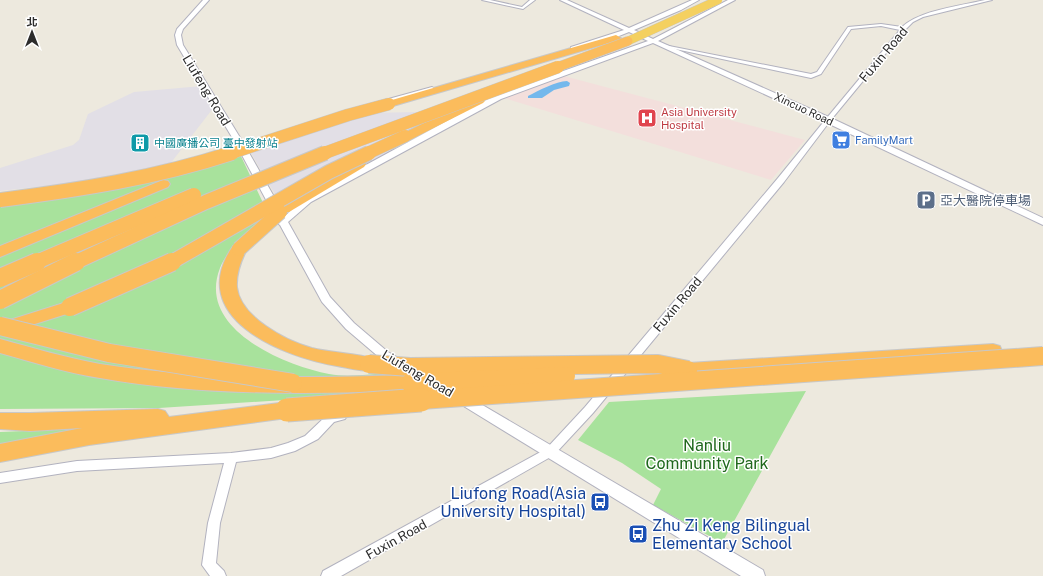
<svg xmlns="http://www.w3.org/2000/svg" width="1043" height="576" font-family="'Public Sans','Noto Sans TC',sans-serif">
	<rect width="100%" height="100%" fill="#ede9de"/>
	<g fill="#e2dfe6">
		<path d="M202 86 214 107 170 164 71 183 0 191V168L73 145 79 140 88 114 134 92Z"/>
		<path d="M472 111 287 215 251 153 365 113Z"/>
	</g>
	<path fill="#f3dfdc" d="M560 75 805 140 771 180 501 97Z"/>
	<g fill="#a8e29c">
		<path d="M239 152 264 205 272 213C254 229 229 245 220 268 196 329 284 365 329 374 354 379 380 371 405 374 411 375 437 397 444 402L330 397 159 408 0 409V333L104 287 62 303 0 323V206Z"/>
		<path d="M806 391 722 543 653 505 661 489 622 463 578 440 609 402Z"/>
		<path d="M97 428 0 449V432Z"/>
	</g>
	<path fill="#74b8ec" d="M567 81 570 83 569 86 554 90 542 98H528V96C538 91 556 81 567 81Z"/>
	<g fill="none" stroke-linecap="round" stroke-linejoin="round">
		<defs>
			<g id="minor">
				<path d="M482 0H490L522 7 530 0H535L523 9Z"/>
				<path d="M985 0H992L923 17 913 22 905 30 830 121 784 182 593 413 554 455 341 576H321L323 571 546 449 585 407 778 178 826 119 900 30 881 26 851 29 821 74 811 78 666 47H664V45L811 74 817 72 848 27 881 24 902 27C920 10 960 6 985 0Z"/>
				<path d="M341 412 345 413 347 416 345 419 334 422 318 439 295 451 271 458 236 462 220 523 216 563 224 571 226 576H210L202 565 208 523 224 463 77 471 0 483V473L77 461 231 453 271 448 288 443 305 436 326 416Z"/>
			</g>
			<g id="tertiary">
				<path d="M203 0H209L183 29 181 35 183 45 244 144 285 216 305 198 495 95 648 41 629 32 614 38 571 49V47L624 30 560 0H567L629 28 692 0H699L681 10 634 30 653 39 728 0H735L658 41 831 118 1043 218V225L825 122 653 43 501 99 311 202 288 222 330 297 354 323 388 352 402 360 404 363 402 366 398 368 380 358 346 329 322 302 280 225 277 223 278 222 236 144 177 45 175 35 177 29Z"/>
				<path d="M432 87 435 89 434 90 378 105 374 103Z"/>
				<path d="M462 393 763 570 765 576H741L457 402 455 398 457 394Z"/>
			</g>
			<g id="motorway">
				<path d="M616 35 621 38 619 40 393 106 389 107 383 104 385 102Z"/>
				<path d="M479 98 485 101 483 103 394 148 390 149 384 145 386 142 444 113Z"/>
				<path d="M359 160 366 164 364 167 289 212H279L277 209 279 206Z"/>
				<path d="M163 180 168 181 170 184 168 187 0 257V246Z"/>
				<path d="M239 244 245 246 247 249C241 261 236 273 237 287 240 317 286 341 312 348 333 353 355 353 376 359L379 364 376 369C364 373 349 368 337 366 282 357 184 317 233 246Z"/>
				<path d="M70 301 76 303 79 307 76 311 0 335V323Z"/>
				<path d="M0 339C33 348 67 358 100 364 202 380 307 378 410 375L417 378 420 383 417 388 410 391C307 394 202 396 100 378 66 373 33 362 0 353Z"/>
				<path d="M993 344 1000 346 1002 351 1000 356 993 358 688 377 681 375 678 370 681 365 688 363Z"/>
				<path d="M287 402 294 404 297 410 294 416 287 418 89 445 0 462V444L82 428 30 431 0 429V413H30L158 409 165 411 169 417Z"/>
			</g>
		</defs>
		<use href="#minor" stroke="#b2b2bf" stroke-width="2"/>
		<use href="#tertiary" stroke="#b2b2bf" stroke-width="2"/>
		<use href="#motorway" stroke="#c8c8c8" stroke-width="2"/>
		<use href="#minor" fill="#fff" fill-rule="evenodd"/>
		<use href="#tertiary" fill="#fff" fill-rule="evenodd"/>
		<use href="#motorway" fill="#fbbc5c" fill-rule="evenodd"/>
		<defs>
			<path id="trunk-bridge" d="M628 41 718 0"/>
			<path id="motorway-bridge-far4" d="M555 68 628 41"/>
			<g id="motorway-bridge-far3">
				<path d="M228 154 348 115 389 104"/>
				<path d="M322 154 558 67"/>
				<path d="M366 154 405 136"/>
			</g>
			<g id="motorway-bridge-far2">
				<path d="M0 200C78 190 156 178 232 153"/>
				<path d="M239 249 280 212"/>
				<path d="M34 263 194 195"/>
				<path d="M74 263 206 202 325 153"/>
				<path d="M170 263 329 172 369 153"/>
			</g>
			<g id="motorway-bridge-far1">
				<path d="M0 278 37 262"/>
				<path d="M0 300 76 262"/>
				<path d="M70 307 172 262"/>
				<path d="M0 326 109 353 293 383"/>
				<path d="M369 364 410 367 658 364 688 370"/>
				<path d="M410 383 566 376"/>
				<path d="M407 401 1043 356"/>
			</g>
			<path id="motorway-bridge" d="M287 410 421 400"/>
		</defs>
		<use href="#trunk-bridge" stroke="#c8c8c8" stroke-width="9" stroke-linecap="butt"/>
		<use href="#motorway-bridge-far4" stroke="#c8c8c8" stroke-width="10" stroke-linecap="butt"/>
		<use href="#motorway-bridge-far3" stroke="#c8c8c8" stroke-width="13" stroke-linecap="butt"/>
		<use href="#motorway-bridge-far2" stroke="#c8c8c8" stroke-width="16" stroke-linecap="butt"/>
		<use href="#motorway-bridge-far1" stroke="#c8c8c8" stroke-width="20" stroke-linecap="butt"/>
		<use href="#motorway-bridge" stroke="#c8c8c8" stroke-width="25" stroke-linecap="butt"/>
		<use href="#trunk-bridge" stroke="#f4d060" stroke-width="8"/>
		<use href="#motorway-bridge-far4" stroke="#fbbc5c" stroke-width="9"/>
		<use href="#motorway-bridge-far3" stroke="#fbbc5c" stroke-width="12"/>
		<use href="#motorway-bridge-far2" stroke="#fbbc5c" stroke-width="14"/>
		<use href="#motorway-bridge-far1" stroke="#fbbc5c" stroke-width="18"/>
		<use href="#motorway-bridge" stroke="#fbbc5c" stroke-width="23"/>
	</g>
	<defs>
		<symbol id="hospital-square" viewBox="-11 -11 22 22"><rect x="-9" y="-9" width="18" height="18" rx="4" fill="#e0444e" stroke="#fff"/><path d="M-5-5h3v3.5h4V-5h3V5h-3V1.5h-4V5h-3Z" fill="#fff"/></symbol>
		<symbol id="supermarket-square" viewBox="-11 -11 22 22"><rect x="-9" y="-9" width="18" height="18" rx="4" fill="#3f7fe0" stroke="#fff"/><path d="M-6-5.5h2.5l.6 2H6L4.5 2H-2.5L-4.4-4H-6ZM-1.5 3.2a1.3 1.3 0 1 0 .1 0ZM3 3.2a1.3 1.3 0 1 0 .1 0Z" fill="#fff"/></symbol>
		<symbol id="building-square" viewBox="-11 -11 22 22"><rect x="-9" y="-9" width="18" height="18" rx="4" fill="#0f9aa8" stroke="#fff"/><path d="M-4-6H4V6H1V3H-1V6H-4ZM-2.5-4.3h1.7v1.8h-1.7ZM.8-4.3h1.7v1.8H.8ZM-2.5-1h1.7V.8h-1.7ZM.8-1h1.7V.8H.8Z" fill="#fff"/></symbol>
		<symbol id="parking-square" viewBox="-11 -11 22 22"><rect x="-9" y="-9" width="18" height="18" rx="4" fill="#5c6f8a" stroke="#fff"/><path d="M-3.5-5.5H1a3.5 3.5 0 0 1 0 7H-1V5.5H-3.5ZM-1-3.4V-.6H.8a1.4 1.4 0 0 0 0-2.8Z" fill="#fff"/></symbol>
		<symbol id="bus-square" viewBox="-11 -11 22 22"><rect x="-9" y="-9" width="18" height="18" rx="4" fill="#1a4fb4" stroke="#fff"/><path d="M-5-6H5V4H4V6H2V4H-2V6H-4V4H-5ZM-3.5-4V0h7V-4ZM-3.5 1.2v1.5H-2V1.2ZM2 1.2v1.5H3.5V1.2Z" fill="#fff"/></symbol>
	</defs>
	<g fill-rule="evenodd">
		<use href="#hospital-square" x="636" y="107" width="22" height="22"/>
		<use href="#supermarket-square" x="830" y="129" width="22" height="22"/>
		<use href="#building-square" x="129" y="132" width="22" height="22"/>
		<use href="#parking-square" x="915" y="189" width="22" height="22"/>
		<use href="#bus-square" x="589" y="491" width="22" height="22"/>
		<use href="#bus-square" x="627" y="523" width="22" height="22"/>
	</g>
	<g text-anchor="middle" stroke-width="3" stroke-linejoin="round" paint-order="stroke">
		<g font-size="11" fill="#2c2c2c" stroke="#fff">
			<text transform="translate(804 109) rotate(25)" y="4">Xincuo Road</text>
		</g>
		<g font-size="11" fill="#be3a42" stroke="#fff" text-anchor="start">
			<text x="661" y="116">Asia University<tspan x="661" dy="13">Hospital</tspan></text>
		</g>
		<g font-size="11" fill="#366cbe" stroke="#fff" text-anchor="start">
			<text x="855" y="144">FamilyMart</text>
		</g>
		<g font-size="11" fill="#0d838f" stroke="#fff" text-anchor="start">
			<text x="154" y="147">中國廣播公司 臺中發射站</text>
		</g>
		<g font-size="13" fill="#2c2c2c" stroke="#fff">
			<text transform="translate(883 54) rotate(-50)" y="5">Fuxin Road</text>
			<text transform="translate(207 90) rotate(59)" y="5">Liufeng Road</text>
			<text transform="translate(677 304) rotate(-50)" y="5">Fuxin Road</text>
			<text transform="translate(418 373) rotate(30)" y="5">Liufeng Road</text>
			<text transform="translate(396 539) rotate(-29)" y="5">Fuxin Road</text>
		</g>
		<g font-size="13" fill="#4e5e75" stroke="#fff" text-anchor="start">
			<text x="940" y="205">亞大醫院停車場</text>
		</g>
		<g font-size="16" fill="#1f681c" stroke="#fff">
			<text x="707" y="451">Nanliu<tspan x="707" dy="18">Community Park</tspan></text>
		</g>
		<g font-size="16" fill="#164399" stroke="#fff" text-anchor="end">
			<text x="586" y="499">Liufong Road(Asia<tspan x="586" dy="18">University Hospital)</tspan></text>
			<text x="652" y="531" text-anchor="start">Zhu Zi Keng Bilingual<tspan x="652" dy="18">Elementary School</tspan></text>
		</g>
	</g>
	<g transform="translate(32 32)" stroke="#ffffff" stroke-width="3" paint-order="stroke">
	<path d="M0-3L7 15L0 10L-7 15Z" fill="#2c2c2c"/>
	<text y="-6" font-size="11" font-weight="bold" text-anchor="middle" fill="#2c2c2c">北</text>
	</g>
</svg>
